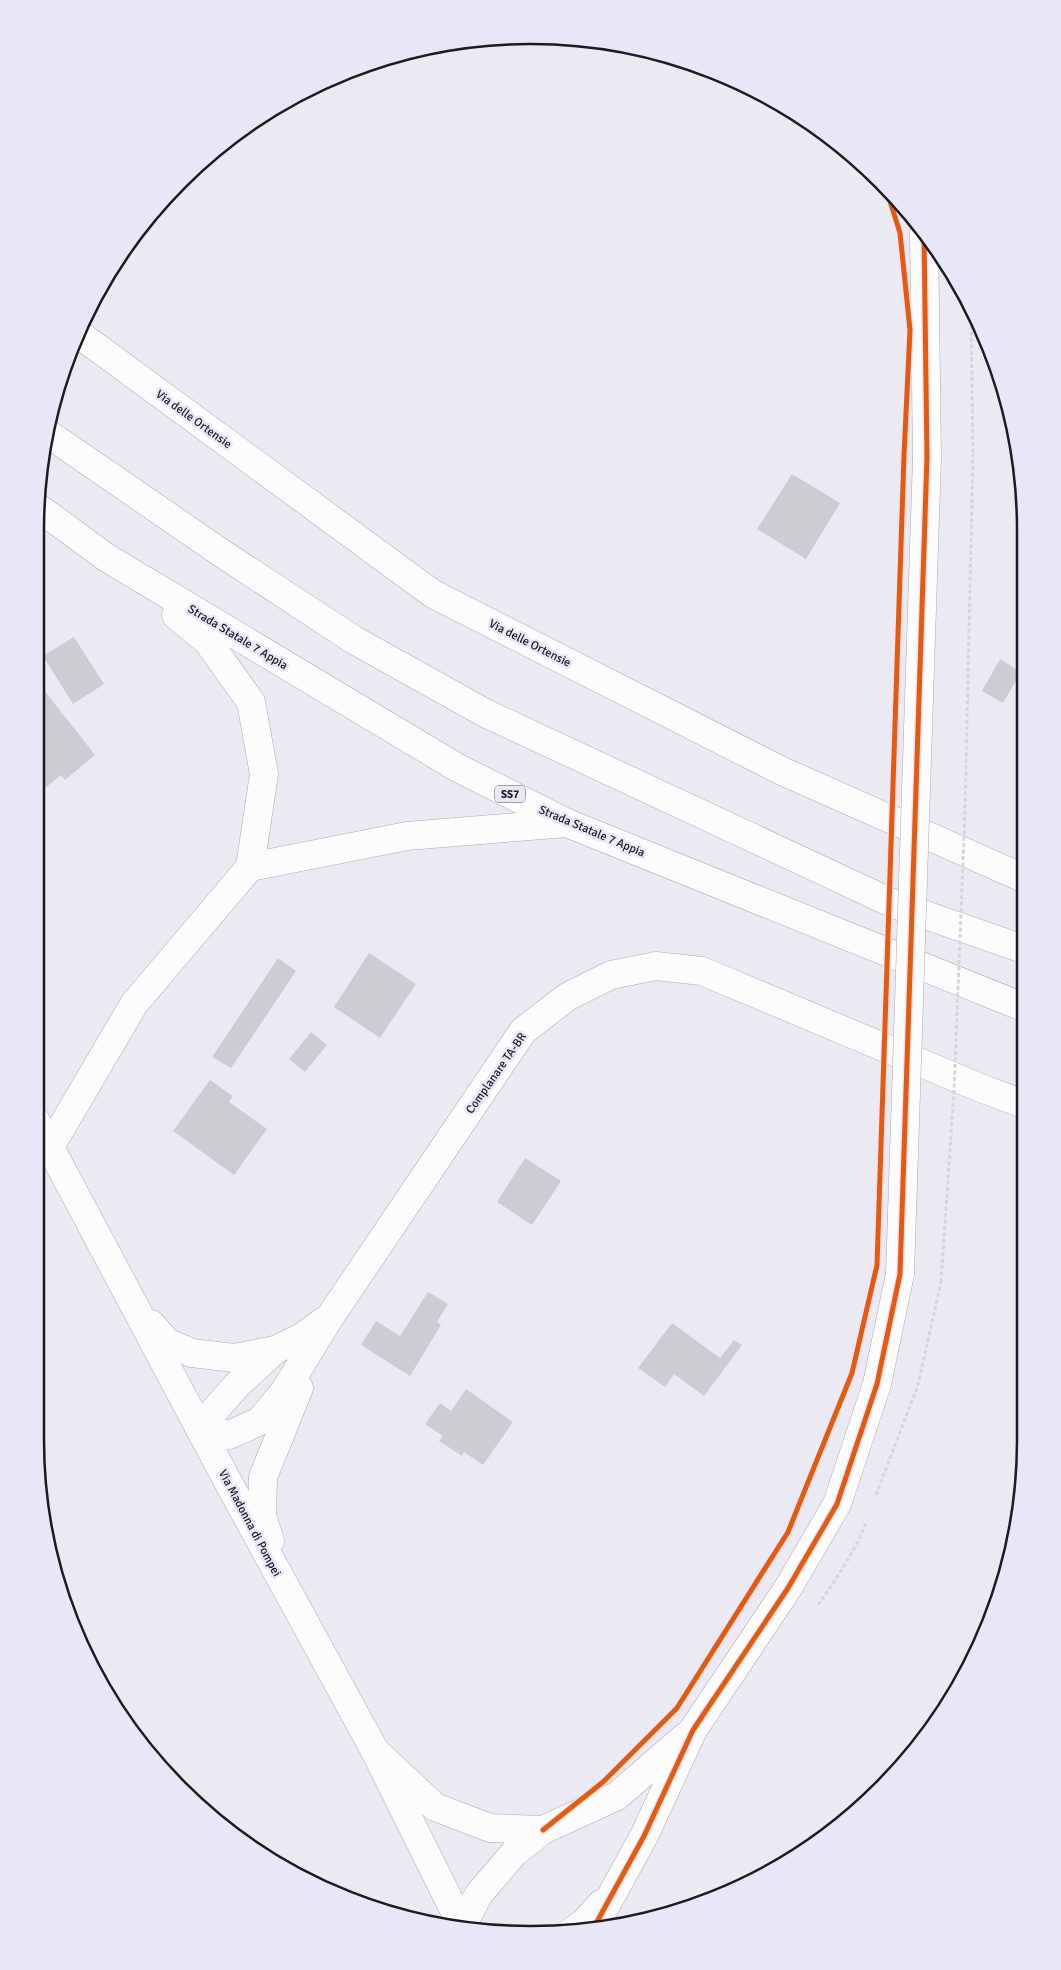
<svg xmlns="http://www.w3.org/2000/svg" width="1061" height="1970" font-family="Signika,sans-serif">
	<rect width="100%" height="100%" fill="#ebeaf3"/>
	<g fill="#cdccd3">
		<path d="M792 474 840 503 806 559 757 529Z"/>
		<path d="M74 637 104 684 73 704 43 656Z"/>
		<path d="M1000 659 1021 672 1003 703 982 691Z"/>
		<path d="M36 680 95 755 65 780 61 775 39 793 36 789Z"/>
		<path d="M369 953 416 984 380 1038 334 1007Z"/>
		<path d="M278 958 296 971 231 1068 212 1057Z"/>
		<path d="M311 1032 327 1045 305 1072 289 1059Z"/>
		<path d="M210 1080 233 1096 229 1102 267 1129 234 1175 173 1131Z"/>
		<path d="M525 1158 561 1181 532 1225 497 1202Z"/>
		<path d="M428 1292 448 1304 437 1322 441 1325 410 1376 361 1345 376 1321 400 1336Z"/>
		<path d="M672 1323 720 1358 734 1340 742 1345 704 1396 674 1374 665 1387 638 1368Z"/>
		<path d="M466 1389 513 1422 483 1465 464 1452 462 1456 439 1441 443 1436 425 1424 440 1403 451 1411Z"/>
	</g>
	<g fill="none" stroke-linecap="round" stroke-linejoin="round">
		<defs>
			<g id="minor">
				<path d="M80 335 433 594 782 771 1023 878"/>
				<path d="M35 1119 227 1480 375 1751 463 1928"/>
				<path d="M151 1324 168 1343 192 1353 234 1358 275 1350"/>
				<path d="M199 1428 229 1435 260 1421 284 1392 330 1317 523 1031 567 997 611 975 656 966 702 971 983 1089 1024 1104"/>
				<path d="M199 1428 237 1385 275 1350 302 1337 324 1321"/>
				<path d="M270 1541 262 1515 263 1477 299 1388"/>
			</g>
			<g id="highway">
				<path d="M924 233 927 457"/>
				<path d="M47 433 220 552 354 640 485 713 894 904 1023 949"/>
				<path d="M36 506 107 558 458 768 567 823 1023 1007"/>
				<path d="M250 867 407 836 567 823"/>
				<path d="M50 1147 134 1004 250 867 264 774 251 702 208 642 176 615"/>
				<path d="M375 1751 435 1807 490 1828 543 1830"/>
				<path d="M462 1926 479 1894 514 1853 543 1830 617 1796 686 1736"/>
				<path d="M593 1929 644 1836 693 1730 788 1588 837 1504 877 1384 900 1274"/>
				<path d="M570 1933 584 1923 601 1904"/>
			</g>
		</defs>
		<use href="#minor" stroke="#ababb1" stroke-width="29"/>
		<use href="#highway" stroke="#ababb1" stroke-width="29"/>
		<g stroke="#d6d6d8" stroke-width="3" stroke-dasharray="4 2.5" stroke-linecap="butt">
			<path d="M971 312 973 454"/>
			<path d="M876 1495 918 1385 941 1282"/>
			<path d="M818 1605C836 1579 855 1552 866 1522"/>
		</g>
		<use href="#minor" stroke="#fcfcfd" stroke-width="28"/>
		<use href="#highway" stroke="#fcfcfd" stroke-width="28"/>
		<defs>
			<path id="highway-bridge" d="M900 1274 927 457"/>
		</defs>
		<use href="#highway-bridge" stroke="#ababb1" stroke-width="29" stroke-linecap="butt"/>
		<path stroke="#d6d6d8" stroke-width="3" stroke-dasharray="4 2.5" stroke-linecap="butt" d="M941 1282 954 1091 965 810 973 454"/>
		<use href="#highway-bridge" stroke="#fcfcfd" stroke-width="28"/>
		<defs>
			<g id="cycleway">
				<path d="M543 1830 603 1782 677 1708 788 1532 852 1373 877 1265 904 455 910 330 900 233 885 185"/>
				<path d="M593 1929 644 1836 693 1730 788 1588 837 1504 877 1384 900 1274 927 457 924 233"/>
			</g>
		</defs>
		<use href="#cycleway" stroke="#e8e6f7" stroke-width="8"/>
		<use href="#cycleway" stroke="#e8590c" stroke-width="5"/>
	</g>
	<g text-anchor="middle" stroke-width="5" stroke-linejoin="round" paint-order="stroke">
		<rect fill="#e8e6f7" stroke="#595861" stroke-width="1" x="495" y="785.5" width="30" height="17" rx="4"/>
		<g font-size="11" font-weight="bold" fill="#1c1b21">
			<text x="510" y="798">SS7</text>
		</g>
		<g font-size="12" fill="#1c1b21" stroke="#e8e6f7">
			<text transform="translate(194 419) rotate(36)" y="4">Via delle Ortensie</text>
			<text transform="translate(238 637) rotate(31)" y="4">Strada Statale 7 Appia</text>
			<text transform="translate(530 643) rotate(27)" y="4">Via delle Ortensie</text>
			<text transform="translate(592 831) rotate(23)" y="4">Strada Statale 7 Appia</text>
			<text transform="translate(496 1073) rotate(-55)" y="4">Complanare TA-BR</text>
			<text transform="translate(250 1523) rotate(62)" y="4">Via Madonna di Pompei</text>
		</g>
	</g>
	<path d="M0 0H1061V1970H0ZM530 44H531A486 486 0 0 1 1017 530V1440A486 486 0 0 1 531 1926H530A486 486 0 0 1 44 1440V530A486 486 0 0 1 530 44Z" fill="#e8e6f7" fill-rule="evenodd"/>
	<path fill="none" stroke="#1c1b21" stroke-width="2.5" d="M530 44H531A486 486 0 0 1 1017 530V1440A486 486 0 0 1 531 1926H530A486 486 0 0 1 44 1440V530A486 486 0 0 1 530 44Z"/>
</svg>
